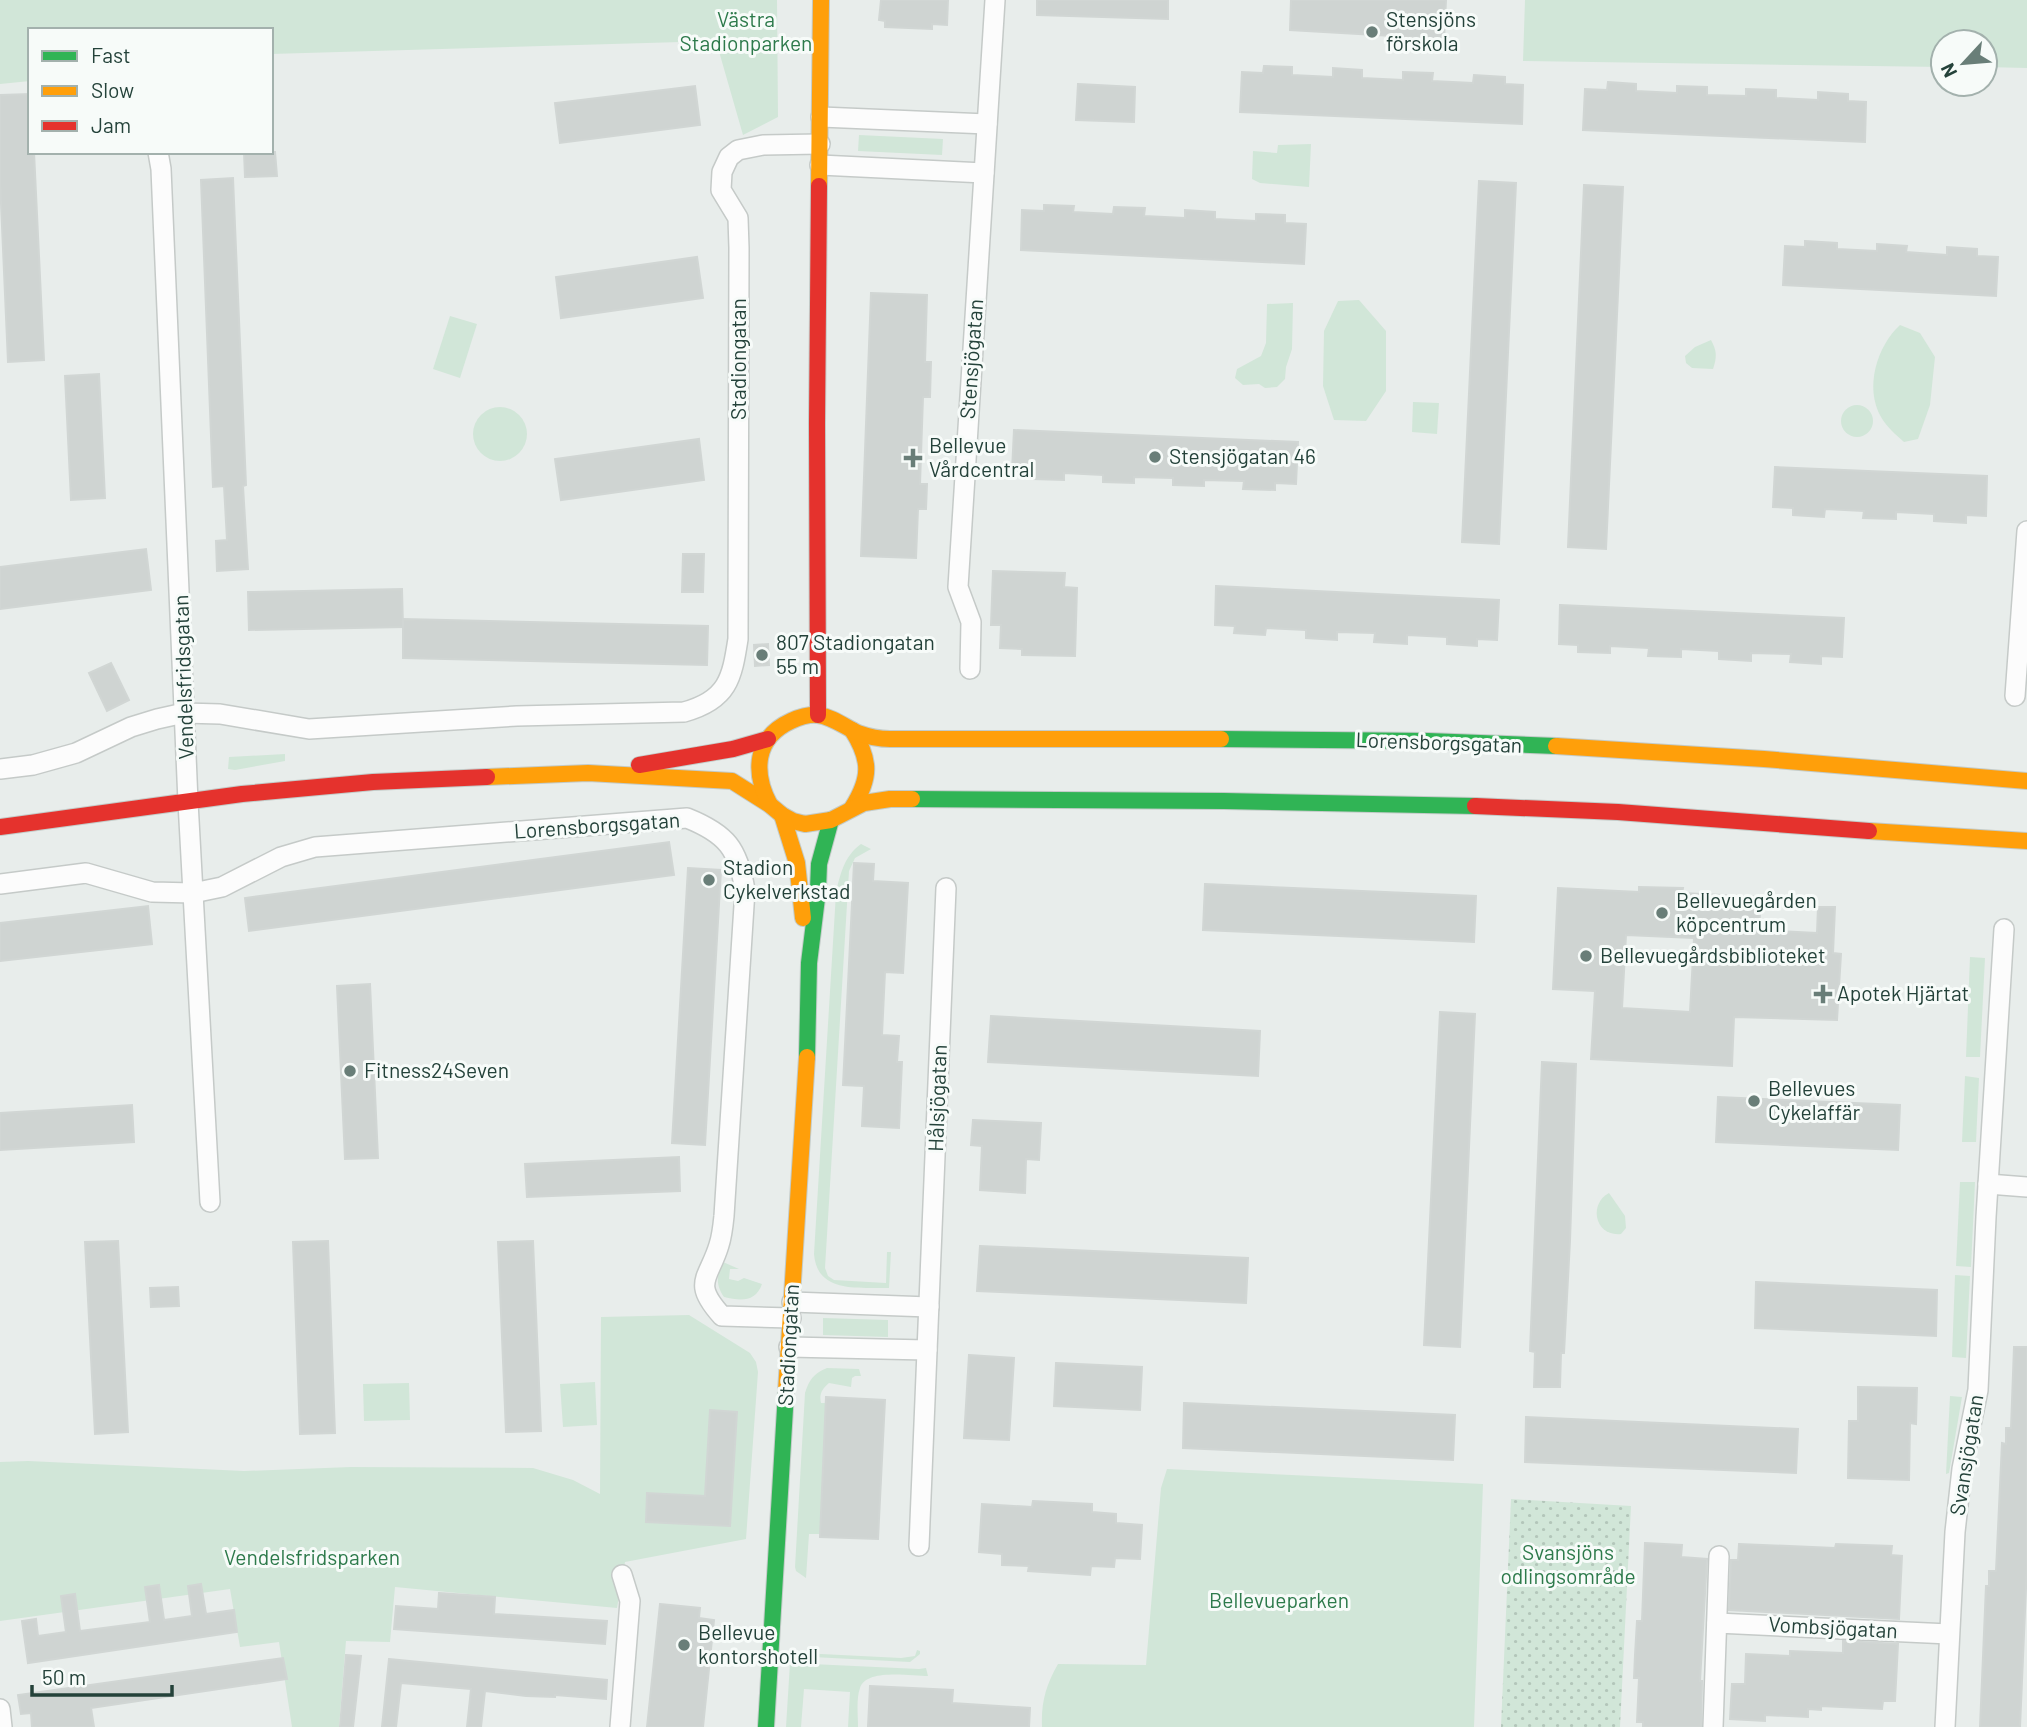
<svg xmlns="http://www.w3.org/2000/svg" width="2027" height="1727" font-family="Barlow,sans-serif">
	<defs>
		<pattern id="garden-dots" width="8" height="8" patternUnits="userSpaceOnUse" patternTransform="scale(1.75)"><rect width="8" height="8" fill="#d1e6d8"/><path d="M2 2h.1M6 6h.1" fill="none" stroke="#b3c6ba" stroke-width="1.8" stroke-linecap="round"/></pattern>
	</defs>
	<rect width="100%" height="100%" fill="#e8edeb"/>
	<g fill="#d1e6d8">
		<path d="M0 0H777L778 117 743 135 716 41 271 54V30H30V81L0 84Z"/>
		<path d="M1525 0H2027V68L1985 67V42H1943V67L1523 61Z"/>
		<path d="M859 135 943 139 942 155 858 151Z"/>
		<path d="M1311 144 1309 187 1260 183 1252 179 1253 151 1277 153 1278 145Z"/>
		<path d="M1359 300 1386 331V391L1366 421 1334 420 1323 386 1324 331 1338 301Z"/>
		<path d="M1293 303 1292 349 1286 367 1285 379 1277 387 1265 388 1259 384 1243 385 1235 378 1237 369 1261 356 1266 343 1267 304Z"/>
		<path d="M450 316 477 324 460 378 433 369Z"/>
		<path d="M1900 325 1920 333 1935 357 1930 405 1918 439 1904 442C1896 435 1887 427 1881 417 1864 388 1877 346 1900 325Z"/>
		<path d="M1711 340C1717 351 1717 357 1713 369L1692 368 1686 363 1685 356 1695 347Z"/>
		<path d="M1413 402 1439 403 1437 434 1412 432Z"/>
		<circle cx="1857" cy="421" r="16"/>
		<circle cx="500" cy="434" r="27"/>
		<path d="M285 754V761L235 770 228 769 229 757Z"/>
		<path d="M861 844 871 849 855 858 849 871 825 1268 828 1276 834 1280 886 1283 887 1252H891L889 1288C859 1287 817 1294 814 1254L836 893C840 874 845 855 861 844Z"/>
		<path d="M1970 957 1985 958 1980 1057H1966Z"/>
		<path d="M1965 1076 1979 1078 1976 1142H1962Z"/>
		<path d="M1960 1182H1975L1971 1267 1956 1266Z"/>
		<path d="M1609 1193 1625 1216 1626 1228 1621 1234C1595 1237 1588 1204 1609 1193Z"/>
		<path d="M723 1262 739 1269H730L729 1279 738 1281 744 1278 762 1284C756 1302 741 1301 724 1297 715 1284 717 1275 723 1262Z"/>
		<path d="M1955 1275 1970 1276 1966 1358 1952 1357Z"/>
		<path d="M689 1315 750 1353 756 1362 758 1372 746 1539 625 1562 617 1608 395 1587 390 1642 346 1641 339 1727H292L279 1642 240 1647 230 1589 0 1621V1462L28 1461 244 1471 351 1467 533 1468 573 1480 600 1494 601 1317Z"/>
		<path d="M823 1318 888 1320V1337L823 1335Z"/>
		<path d="M827 1368 859 1369 861 1376H855L852 1378 851 1387 829 1383C822 1389 819 1394 821 1403H830L820 1534H809L806 1578 796 1571 795 1567 805 1393C809 1380 814 1373 827 1368Z"/>
		<path d="M595 1382 597 1425 563 1427 560 1384Z"/>
		<path d="M409 1383 410 1420 364 1421 363 1384Z"/>
		<path d="M1950 1396 1962 1397 1949 1473 1946 1474Z"/>
		<path d="M1167 1469 1483 1484 1474 1727H1042C1041 1702 1046 1685 1058 1664L1146 1665 1161 1488Z"/>
		<path d="M792 1649 801 1653 901 1658 915 1656 917 1650 920 1651V1654L910 1662 793 1656 790 1655Z"/>
		<path d="M790 1663 919 1669 926 1668 928 1676C911 1676 866 1668 860 1688 856 1699 858 1715 858 1727H848L850 1692 804 1689 801 1727H786Z"/>
	</g>
	<path fill="url(#garden-dots)" d="M1511 1499 1631 1506 1620 1727H1501Z"/>
	<g fill="#cfd4d2" stroke="#d1d6d4" stroke-width="2" fill-rule="evenodd">
		<path d="M881 0H948L947 25 932 24V29L885 27V21L879 20Z"/>
		<path d="M1037 0H1168V19L1037 15Z"/>
		<path d="M1291 0H1446L1444 39 1290 30Z"/>
		<path d="M1264 66 1292 67V75L1333 77V68L1362 70V78L1403 80V72L1433 73 1432 81 1473 83 1474 75 1505 77V84L1523 85 1522 124 1240 112 1242 72 1263 73Z"/>
		<path d="M1608 82 1636 84V91L1677 93V86L1707 87V95L1746 96V89L1776 90V98L1818 100V92L1848 94V101L1866 102 1865 142 1583 130 1585 89 1607 90Z"/>
		<path d="M1078 84 1135 87 1134 122 1076 120Z"/>
		<path d="M695 86 700 125 560 143 555 103Z"/>
		<path d="M30 94V152H34L44 360 8 362 0 181V95Z"/>
		<path d="M244 152H275L277 176 245 177Z"/>
		<path d="M233 178 246 485 243 486 248 569 217 571 216 541 227 540 224 486 213 487 201 180Z"/>
		<path d="M1479 181 1516 183 1499 544 1462 542Z"/>
		<path d="M1584 185 1623 187 1606 549 1568 547Z"/>
		<path d="M1044 205 1074 206 1073 212 1113 214 1114 207 1145 208 1144 216 1185 218V210L1215 212V219L1256 221V214L1285 215V223L1306 224 1304 264 1021 250 1022 210 1044 211Z"/>
		<path d="M1805 241 1837 243V249L1877 251V244L1907 246 1906 252 1947 255V247L1977 249V256L1998 257 1996 296 1783 285 1785 246 1805 247Z"/>
		<path d="M697 257 703 298 561 318 556 277Z"/>
		<path d="M871 293 927 295 925 362H931L930 397H923L920 484H927L926 509H918L916 558 861 556Z"/>
		<path d="M99 374 105 498 71 500 65 376Z"/>
		<path d="M1014 430 1298 442 1296 484 1275 483V490L1243 489 1244 481 1204 480V486L1173 485V478L1134 477V483L1103 482V475L1064 473V480L1033 479V472L1012 471Z"/>
		<path d="M699 439 704 480 561 500 555 459Z"/>
		<path d="M1775 467 1987 476 1986 516 1966 515V523L1934 521V514L1896 512V519L1863 518 1864 511 1825 509 1824 517 1793 515V508L1773 507Z"/>
		<path d="M146 549 151 590 0 609V567Z"/>
		<path d="M683 554H704L703 592H682Z"/>
		<path d="M993 571 1065 573 1064 587 1077 588 1075 656 1022 655V649L1000 648 1001 625H991Z"/>
		<path d="M1216 586 1499 600 1497 640 1477 639V646L1447 644V637L1407 635V644L1374 642 1375 633 1337 632V640L1306 638V630L1266 628 1265 635 1234 633 1235 626 1215 625Z"/>
		<path d="M402 589 403 627 249 630 248 592Z"/>
		<path d="M1560 605 1844 618 1842 657 1821 656V664L1790 662 1791 654 1751 653V661L1719 659V651L1681 649V657L1648 656 1649 648 1610 646V653L1578 652V645L1559 644Z"/>
		<path d="M403 619 708 626 707 665 403 658Z"/>
		<path d="M768 644 769 665 755 666 754 645Z"/>
		<path d="M111 663 129 700 107 711 89 673Z"/>
		<path d="M669 842 674 875 249 931 245 898Z"/>
		<path d="M854 863 874 864 873 881 908 883 903 973 885 972 882 1035 899 1036 897 1062H902L899 1128 862 1126 864 1086 843 1085Z"/>
		<path d="M688 868 721 870 705 1145 672 1143Z"/>
		<path d="M1205 884 1476 896 1474 942 1203 930Z"/>
		<path d="M1639 887 1683 888 1682 893 1761 897 1759 930 1817 933 1818 907H1835L1833 953 1841 954 1837 1020 1734 1017 1732 1066 1591 1059 1595 991 1553 989 1558 888 1639 892ZM1626 935 1694 938 1690 1012 1622 1008Z"/>
		<path d="M148 906 152 944 0 961V923Z"/>
		<path d="M370 984 378 1158 345 1159 337 986Z"/>
		<path d="M1440 1012 1475 1014 1460 1347 1424 1345Z"/>
		<path d="M991 1016 1260 1031 1258 1076 988 1062Z"/>
		<path d="M1542 1062 1576 1064 1570 1241 1564 1353H1561L1560 1387H1534L1535 1352 1530 1351Z"/>
		<path d="M1718 1097 1900 1105 1898 1150 1716 1142Z"/>
		<path d="M132 1105 134 1142 0 1150V1113Z"/>
		<path d="M973 1120 1041 1123 1039 1160 1026 1159 1025 1193 980 1190 982 1146 971 1145Z"/>
		<path d="M679 1157 680 1191 527 1197 525 1164Z"/>
		<path d="M118 1241 128 1432 95 1434 85 1242Z"/>
		<path d="M328 1241 335 1433 300 1434 293 1242Z"/>
		<path d="M533 1241 541 1431 506 1432 498 1242Z"/>
		<path d="M980 1246 1248 1258 1246 1303 977 1291Z"/>
		<path d="M1756 1282 1937 1290 1936 1336 1755 1328Z"/>
		<path d="M178 1287 179 1306 151 1307 150 1288Z"/>
		<path d="M2014 1347H2027V1565L2020 1727H1980L1986 1586H1989V1571H1996L2002 1443 2006 1444V1428H2011Z"/>
		<path d="M969 1355 1014 1358 1009 1440 964 1438Z"/>
		<path d="M1056 1363 1142 1367 1140 1410 1054 1406Z"/>
		<path d="M1858 1387 1917 1388 1916 1424 1910 1423 1909 1480 1848 1478 1849 1421H1858Z"/>
		<path d="M826 1397 885 1400 878 1539 820 1537Z"/>
		<path d="M1184 1403 1455 1415 1453 1460 1183 1448Z"/>
		<path d="M710 1410 737 1412 730 1526 646 1522 647 1493 705 1496Z"/>
		<path d="M1526 1417 1798 1429 1796 1473 1525 1462Z"/>
		<path d="M1033 1501 1092 1504V1512L1116 1514V1523L1142 1525 1140 1559 1115 1558 1114 1567 1091 1566 1090 1575 1028 1571 1029 1566 1002 1565V1554L979 1552 982 1504 1032 1507Z"/>
		<path d="M1645 1543 1682 1545 1681 1557 1707 1559 1700 1681H1702L1701 1727H1643V1722H1637L1639 1678H1634L1635 1655 1637 1621H1642Z"/>
		<path d="M1739 1544 1835 1548 1836 1544 1892 1546 1891 1555 1902 1556 1899 1619 1729 1610 1731 1560H1738Z"/>
		<path d="M201 1584 206 1614 234 1610 237 1632 28 1663 22 1621 36 1619 38 1636 66 1632 61 1596 75 1594 80 1631 150 1622 145 1587 159 1585 164 1620 192 1616 188 1586Z"/>
		<path d="M439 1593 495 1597 494 1614 607 1621 605 1644 394 1629 396 1606 438 1609Z"/>
		<path d="M660 1604 700 1608 699 1618 714 1620 703 1727H647Z"/>
		<path d="M1843 1641 1898 1644 1895 1701H1883L1882 1709 1821 1706V1710L1808 1709V1717L1765 1715V1721L1730 1719 1732 1684H1745L1746 1654 1790 1656V1651L1843 1653Z"/>
		<path d="M346 1655 361 1656 353 1727H340Z"/>
		<path d="M283 1658 287 1679 91 1708 94 1727H32L31 1713 21 1714 18 1695Z"/>
		<path d="M389 1659 607 1680 606 1699 555 1695V1697L526 1696 485 1691 481 1727H467L471 1689 401 1683 396 1727H382Z"/>
		<path d="M870 1686 953 1690 952 1703 1030 1708 1029 1727H868Z"/>
	</g>
	<g fill="none" stroke-linecap="round" stroke-linejoin="round">
		<defs>
			<g id="street">
				<path d="M821 117 987 124"/>
				<path d="M158 152 161 169 188 802 210 1202"/>
				<path d="M820 165 984 173"/>
				<path d="M970 669 971 622 958 587 995 0"/>
				<path d="M2015 696 2027 531"/>
				<path d="M0 769 33 765 76 753 131 727 157 719 184 713 220 714 309 729 517 716 684 712C728 700 732 678 738 639L739 248 738 218 721 190 722 172 729 157 738 150 763 145 820 144"/>
				<path d="M0 884 86 873 152 892 193 893 222 887 281 857 315 847 687 818C727 834 738 849 745 890L724 1216C723 1226 722 1236 719 1245 709 1279 691 1282 722 1316L791 1318"/>
				<path d="M1988 1184 2027 1187"/>
				<path d="M792 1302 929 1307"/>
				<path d="M789 1347 927 1350"/>
				<path d="M919 1546 946 888"/>
				<path d="M1717 1623 1949 1634"/>
				<path d="M0 1709 2 1727"/>
				<path d="M620 1727 630 1601 622 1575"/>
				<path d="M1713 1727 1719 1556"/>
				<path d="M1945 1727 1955 1532 1962 1469 1978 1390 1986 1217 2004 929"/>
			</g>
			<g id="fast">
				<path d="M1221 739 1428 741 1556 746"/>
				<path d="M912 799 1224 801 1475 806"/>
				<path d="M807 1057 809 963 818 890 819 864 831 820"/>
				<path d="M766 1727 786 1392"/>
			</g>
			<g id="slow">
				<path d="M819 186 821 0"/>
				<path d="M852 730C871 760 871 778 852 808"/>
				<path d="M1556 746 1764 759 2027 781"/>
				<path d="M487 777 588 773 732 781 770 805 782 815 793 821 805 824 831 820 864 803 890 799H912"/>
				<path d="M770 805C753 773 754 738 791 721 800 717 808 714 818 715 833 717 845 727 858 733 869 737 879 739 890 739H1221"/>
				<path d="M782 815 797 863 803 918"/>
				<path d="M1869 831 2027 841"/>
				<path d="M786 1392 807 1057"/>
			</g>
			<g id="jam">
				<path d="M818 715 817 424 819 186"/>
				<path d="M639 765 733 749 768 739"/>
				<path d="M1475 806 1618 812 1869 831"/>
				<path d="M0 827 242 794 373 782 487 777"/>
			</g>
		</defs>
		<use href="#street" stroke="#c5cac8" stroke-width="22"/>
		<use href="#fast" stroke="#c3cbc8" stroke-width="18"/>
		<use href="#slow" stroke="#c3cbc8" stroke-width="18"/>
		<use href="#jam" stroke="#c3cbc8" stroke-width="18"/>
		<use href="#street" stroke="#fcfcfc" stroke-width="19"/>
		<use href="#fast" stroke="#30b455" stroke-width="16"/>
		<use href="#slow" stroke="#ff9f0a" stroke-width="16"/>
		<use href="#jam" stroke="#e5322d" stroke-width="16"/>
	</g>
	<g fill="#697e78" stroke="#f7fbf9" stroke-width="2.5">
		<circle cx="1372" cy="32" r="7"/>
		<circle cx="1155" cy="457" r="7"/>
		<path d="M909.5 447.5h7v7h7v7h-7v7h-7v-7h-7v-7h7z"/>
		<circle cx="762" cy="655" r="7"/>
		<circle cx="709" cy="880" r="7"/>
		<circle cx="1662" cy="913" r="7"/>
		<circle cx="1586" cy="956" r="7"/>
		<path d="M1819.5 983.5h7v7h7v7h-7v7h-7v-7h-7v-7h7z"/>
		<circle cx="350" cy="1071" r="7"/>
		<circle cx="1754" cy="1101" r="7"/>
		<circle cx="684" cy="1645" r="7"/>
	</g>
	<g text-anchor="middle" stroke-width="6" stroke-linejoin="round" paint-order="stroke">
		<g font-size="21" fill="#2d7a4b" stroke="#f7fbf9">
			<text x="746" y="27">Västra<tspan x="746" dy="24">Stadionparken</tspan></text>
			<text x="1568" y="1560">Svansjöns<tspan x="1568" dy="24">odlingsområde</tspan></text>
			<text x="312" y="1565">Vendelsfridsparken</text>
			<text x="1279" y="1608">Bellevueparken</text>
		</g>
		<g font-size="21" fill="#24423a" stroke="#f7fbf9" text-anchor="start">
			<text x="1386" y="27">Stensjöns<tspan x="1386" dy="24">förskola</tspan></text>
			<text x="929" y="453">Bellevue<tspan x="929" dy="24">Vårdcentral</tspan></text>
			<text x="1169" y="464">Stensjögatan 46</text>
			<text x="776" y="650">807 Stadiongatan<tspan x="776" dy="24">55 m</tspan></text>
			<text x="723" y="875">Stadion<tspan x="723" dy="24">Cykelverkstad</tspan></text>
			<text x="1676" y="908">Bellevuegården<tspan x="1676" dy="24">köpcentrum</tspan></text>
			<text x="1600" y="963">Bellevuegårdsbiblioteket</text>
			<text x="1837" y="1001">Apotek Hjärtat</text>
			<text x="364" y="1078">Fitness24Seven</text>
			<text x="1768" y="1096">Bellevues<tspan x="1768" dy="24">Cykelaffär</tspan></text>
			<text x="698" y="1640">Bellevue<tspan x="698" dy="24">kontorshotell</tspan></text>
		</g>
		<g font-size="21" fill="#24423a" stroke="#f7fbf9">
			<text transform="translate(739 359) rotate(-90)" y="7">Stadiongatan</text>
			<text transform="translate(972 359) rotate(-86)" y="7">Stensjögatan</text>
			<text transform="translate(184 677) rotate(-92)" y="7">Vendelsfridsgatan</text>
			<text transform="translate(1439 743) rotate(2)" y="7">Lorensborgsgatan</text>
			<text transform="translate(597 826) rotate(-4)" y="7">Lorensborgsgatan</text>
			<text transform="translate(938 1098) rotate(-88)" y="7">Hålsjögatan</text>
			<text transform="translate(789 1345) rotate(-87)" y="7">Stadiongatan</text>
			<text transform="translate(1967 1455) rotate(-81)" y="7">Svansjögatan</text>
			<text transform="translate(1833 1628) rotate(3)" y="7">Vombsjögatan</text>
		</g>
	</g>
	<rect x="28" y="28" width="245" height="126" fill="#f7fbf9" stroke="#a3b1ad" stroke-width="2"/>
	<rect x="42" y="51" width="35" height="10" fill="#30b455" stroke="#a3b1ad" stroke-width="2"/>
	<text x="91" y="63" font-size="21" fill="#24423a">Fast</text>
	<rect x="42" y="86" width="35" height="10" fill="#ff9f0a" stroke="#a3b1ad" stroke-width="2"/>
	<text x="91" y="98" font-size="21" fill="#24423a">Slow</text>
	<rect x="42" y="121" width="35" height="10" fill="#e5322d" stroke="#a3b1ad" stroke-width="2"/>
	<text x="91" y="133" font-size="21" fill="#24423a">Jam</text>
	<g transform="translate(1964 63) rotate(244)"><circle r="33" fill="#f7fbf9" stroke="#a3b1ad" stroke-width="2"/>
	<path d="M0-5L12 26L0 18L-12 26Z" fill="#697e78"/>
	<text y="-10" font-size="19" font-weight="bold" text-anchor="middle" fill="#24423a">N</text>
	</g>
	<path d="M32 1685v10h140v-10" fill="none" stroke="#24423a" stroke-width="3.5"/>
	<text x="42" y="1685" font-size="21" fill="#24423a" stroke="#f7fbf9" stroke-width="5" paint-order="stroke">50 m</text>
</svg>
